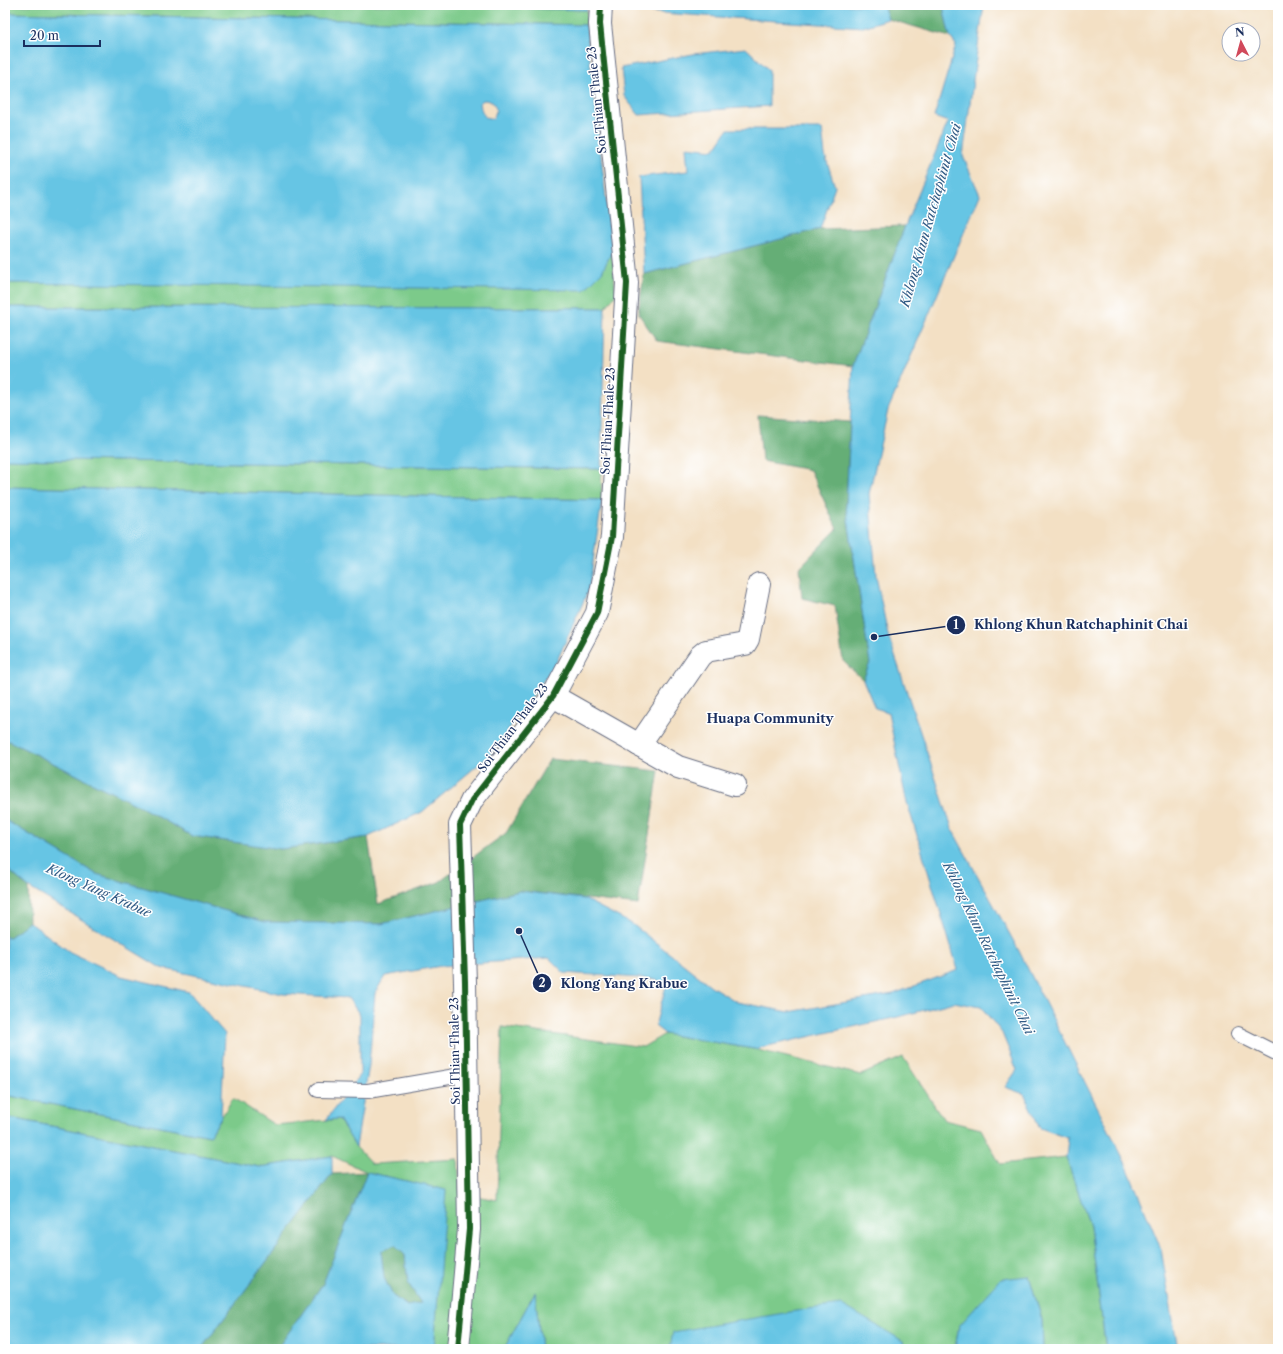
<svg xmlns="http://www.w3.org/2000/svg" width="1283" height="1354" font-family="'Libre Caslon Text',serif">
	<rect width="100%" height="100%" fill="#fff"/>
	<filter id="ink" filterUnits="userSpaceOnUse"><feTurbulence type="fractalNoise" baseFrequency=".025" numOctaves="2"/><feDisplacementMap in="SourceGraphic" scale="8" xChannelSelector="R" yChannelSelector="G"/><feConvolveMatrix kernelMatrix="1 2 1 2 8 2 1 2 1" color-interpolation-filters="sRGB"/></filter>
	<filter id="wash" filterUnits="userSpaceOnUse"><feTurbulence type="fractalNoise" baseFrequency=".012" numOctaves="4" result="noise"/><feDisplacementMap in="SourceGraphic" scale="16" xChannelSelector="R" yChannelSelector="G"/><feGaussianBlur stdDeviation="0.9" result="paint"/><feColorMatrix in="noise" values="0 0 0 0 0 0 0 0 0 0 0 0 0 0 0 0 0 1.4 0 .05"/><feComposite in="paint" operator="in"/></filter>
	<g filter="url(#wash)">
		<rect width="100%" height="100%" fill="#f3e0c4"/>
		<g fill="#7cca8a" stroke="#4c7c74">
			<path d="M5 5H418L587 10 586 25 5 13Z"/>
			<path d="M612 251 616 295 605 308 5 307V283L602 272Z"/>
			<path d="M5 459 601 469 602 500 5 487Z"/>
			<path d="M502 1027 643 1047 665 1034 754 1049 861 1075 903 1057 944 1120 981 1129 1000 1164 1066 1157 1090 1226 1106 1349H1043L1042 1320 1029 1276 959 1326 955 1349H905L903 1341 674 1332 670 1349H541L535 1292 504 1349H434L445 1190 367 1172 332 1156 260 1167 5 1117V1095L210 1136 233 1098 275 1125 339 1119 356 1147 372 1164 458 1159 460 1193 497 1200Z"/>
		</g>
		<g fill="#65ae76" stroke="#406e6a">
			<path d="M883 5H944V11L950 37 888 19Z"/>
			<path d="M905 226 853 366 657 341 638 313 644 274 820 229Z"/>
			<path d="M758 415 850 422 846 506 870 663 863 680 843 661 835 606 802 598 799 568 837 529 810 470 762 461Z"/>
			<path d="M5 739 143 808 192 836 281 849 368 837 378 904 439 882 506 833 550 759 659 771 638 905 520 891 381 924 265 922 96 874 5 820Z"/>
			<path d="M5 867 28 887 29 922 10 937H5Z"/>
			<path d="M367 1172 323 1284 277 1349H201L332 1174Z"/>
			<path d="M395 1244 405 1255 408 1283 421 1303 408 1306 393 1296 384 1278 381 1251Z"/>
		</g>
		<g fill="#66c5e4" stroke="#407aa1" fill-rule="evenodd">
			<path d="M418 5H587V10Z"/>
			<path d="M618 5H883L888 19 863 27 618 10Z"/>
			<path d="M944 5H984L975 66 963 156 980 195 888 410 869 494 876 576 888 635 953 831 1019 951 1126 1164 1161 1249 1178 1349H1106L1090 1226 1066 1157 1068 1138 1040 1128 1024 1094 1005 1087 1017 1070 1002 1033 981 1007 954 1002 902 1016 754 1049 665 1034 655 1026 666 986 656 979 564 973 549 958 441 966 385 976 375 993 369 1065 356 1147 339 1119 326 1120 360 1074V1015L348 998 283 994 161 968 28 887 5 867V820L96 874 265 922 381 924 520 891 584 899 632 924 711 986 737 1002 789 1012 893 994 958 970 906 799 888 712 875 708 863 680 870 663 846 506 853 366 905 226 948 122 934 117 956 45 950 37 944 11Z"/>
			<path d="M5 13 586 25 612 251 602 272 584 290 5 283ZM484 100 491 101C497 107 497 111 493 119L485 117 481 109 480 102Z"/>
			<path d="M746 48 769 70V106L639 115 624 96 621 68 693 54Z"/>
			<path d="M728 129H822L825 155 835 187 820 229 644 274 639 177 688 171 686 147 714 150Z"/>
			<path d="M5 307 605 308 601 469 5 459Z"/>
			<path d="M5 488V487L602 500 589 589 556 663 491 754 422 812 368 837 281 849 192 836 143 808 5 739Z"/>
			<path d="M29 922 70 952 121 976 189 992 225 1034 221 1117 210 1136 5 1095V937H10Z"/>
			<path d="M5 1117 260 1167 332 1156V1174L201 1349H5Z"/>
			<path d="M367 1172 446 1190 434 1349H277L323 1284ZM395 1245 405 1255 408 1283 421 1303 407 1306 393 1296 384 1278 381 1251Z"/>
			<path d="M1029 1276 1042 1320 1043 1349H955L959 1326 1001 1279Z"/>
			<path d="M535 1292 541 1349H504Z"/>
			<path d="M842 1305 903 1341 905 1349H670L673 1332 808 1309Z"/>
		</g>
	</g>
	<g filter="url(#ink)">
		<g fill="none" stroke-linecap="round" stroke-linejoin="round">
			<defs>
				<g id="service">
					<path d="M1238 1034 1278 1054"/>
					<path d="M318 1090 368 1091 467 1074"/>
				</g>
				<g id="minor">
					<path d="M553 696 678 767 735 785"/>
					<path d="M639 745 700 656 706 651 745 644 748 639 759 584"/>
					<path d="M458 1349 469 1229 465 982 460 825 472 800 553 696 597 613 612 537 627 283 600 24 601 5"/>
				</g>
			</defs>
			<use href="#service" stroke="#676d82" stroke-width="16"/>
			<use href="#minor" stroke="#676d82" stroke-width="24"/>
			<use href="#service" stroke="#fff" stroke-width="14"/>
			<use href="#minor" stroke="#fff" stroke-width="22"/>
			<defs>
				<path id="cycleway" d="M458 1349 469 1229 465 982 460 825 472 800 553 696 597 613 612 537 627 283 600 24 601 5"/>
			</defs>
			<use href="#cycleway" stroke="#fff" stroke-width="8"/>
			<use href="#cycleway" stroke="#1b5e20" stroke-width="6"/>
		</g>
	</g>
	<g text-anchor="middle" stroke-width="3" stroke-linejoin="round" paint-order="stroke">
		<g font-size="12" fill="#1b2f5e" stroke="#fff">
			<text transform="translate(597 100) rotate(-96)" y="4">Soi Thian Thale 23</text>
			<text transform="translate(608 421) rotate(-87)" y="4">Soi Thian Thale 23</text>
			<text transform="translate(513 728) rotate(-53)" y="4">Soi Thian Thale 23</text>
			<text transform="translate(455 1051) rotate(-91)" y="4">Soi Thian Thale 23</text>
		</g>
		<g font-size="13" font-style="italic" fill="#325c86" stroke="#fff">
			<text transform="translate(930 215) rotate(-74)" y="5">Khlong Khun Ratchaphinit Chai</text>
			<text transform="translate(99 890) rotate(24)" y="5">Klong Yang Krabue</text>
			<text transform="translate(989 948) rotate(64)" y="5">Khlong Khun Ratchaphinit Chai</text>
		</g>
		<g font-size="13" font-weight="bold" fill="#1b2f5e" stroke="#fff">
			<text x="770" y="723">Huapa Community</text>
		</g>
	</g>
	<path fill="none" stroke="#1b2f5e" stroke-width="1.5" d="M874 637L956 625M519 931L542 983"/>
	<g fill="#1b2f5e" stroke="#fff" stroke-width="1.5">
		<circle cx="874" cy="637" r="4"/>
		<circle cx="519" cy="931" r="4"/>
		<circle cx="956" cy="625" r="10"/>
		<circle cx="542" cy="983" r="10"/>
	</g>
	<g font-size="12" text-anchor="middle" font-weight="bold" fill="#fff">
		<text x="956" y="629">1</text>
		<text x="542" y="987">2</text>
	</g>
	<g font-size="13" text-anchor="middle" font-weight="bold" fill="#1b2f5e" stroke="#fff" stroke-width="3" stroke-linejoin="round" paint-order="stroke">
		<text x="1081" y="629">Khlong Khun Ratchaphinit Chai</text>
		<text x="624" y="988">Klong Yang Krabue</text>
	</g>
	<rect width="1283" height="1354" fill="none" stroke="#fff" stroke-width="20"/>
	<g transform="translate(1241 42) rotate(354)"><circle r="19" fill="#ffffff" stroke="#a4acbf"/>
	<path d="M0-3L7 15L0 10L-7 15Z" fill="#d1495b"/>
	<text y="-6" font-size="11" font-weight="bold" text-anchor="middle" fill="#1b2f5e">N</text>
	</g>
	<path d="M24 40v6h76v-6" fill="none" stroke="#1b2f5e" stroke-width="2"/>
	<text x="30" y="40" font-size="12" fill="#1b2f5e" stroke="#ffffff" stroke-width="3" paint-order="stroke">20 m</text>
</svg>
